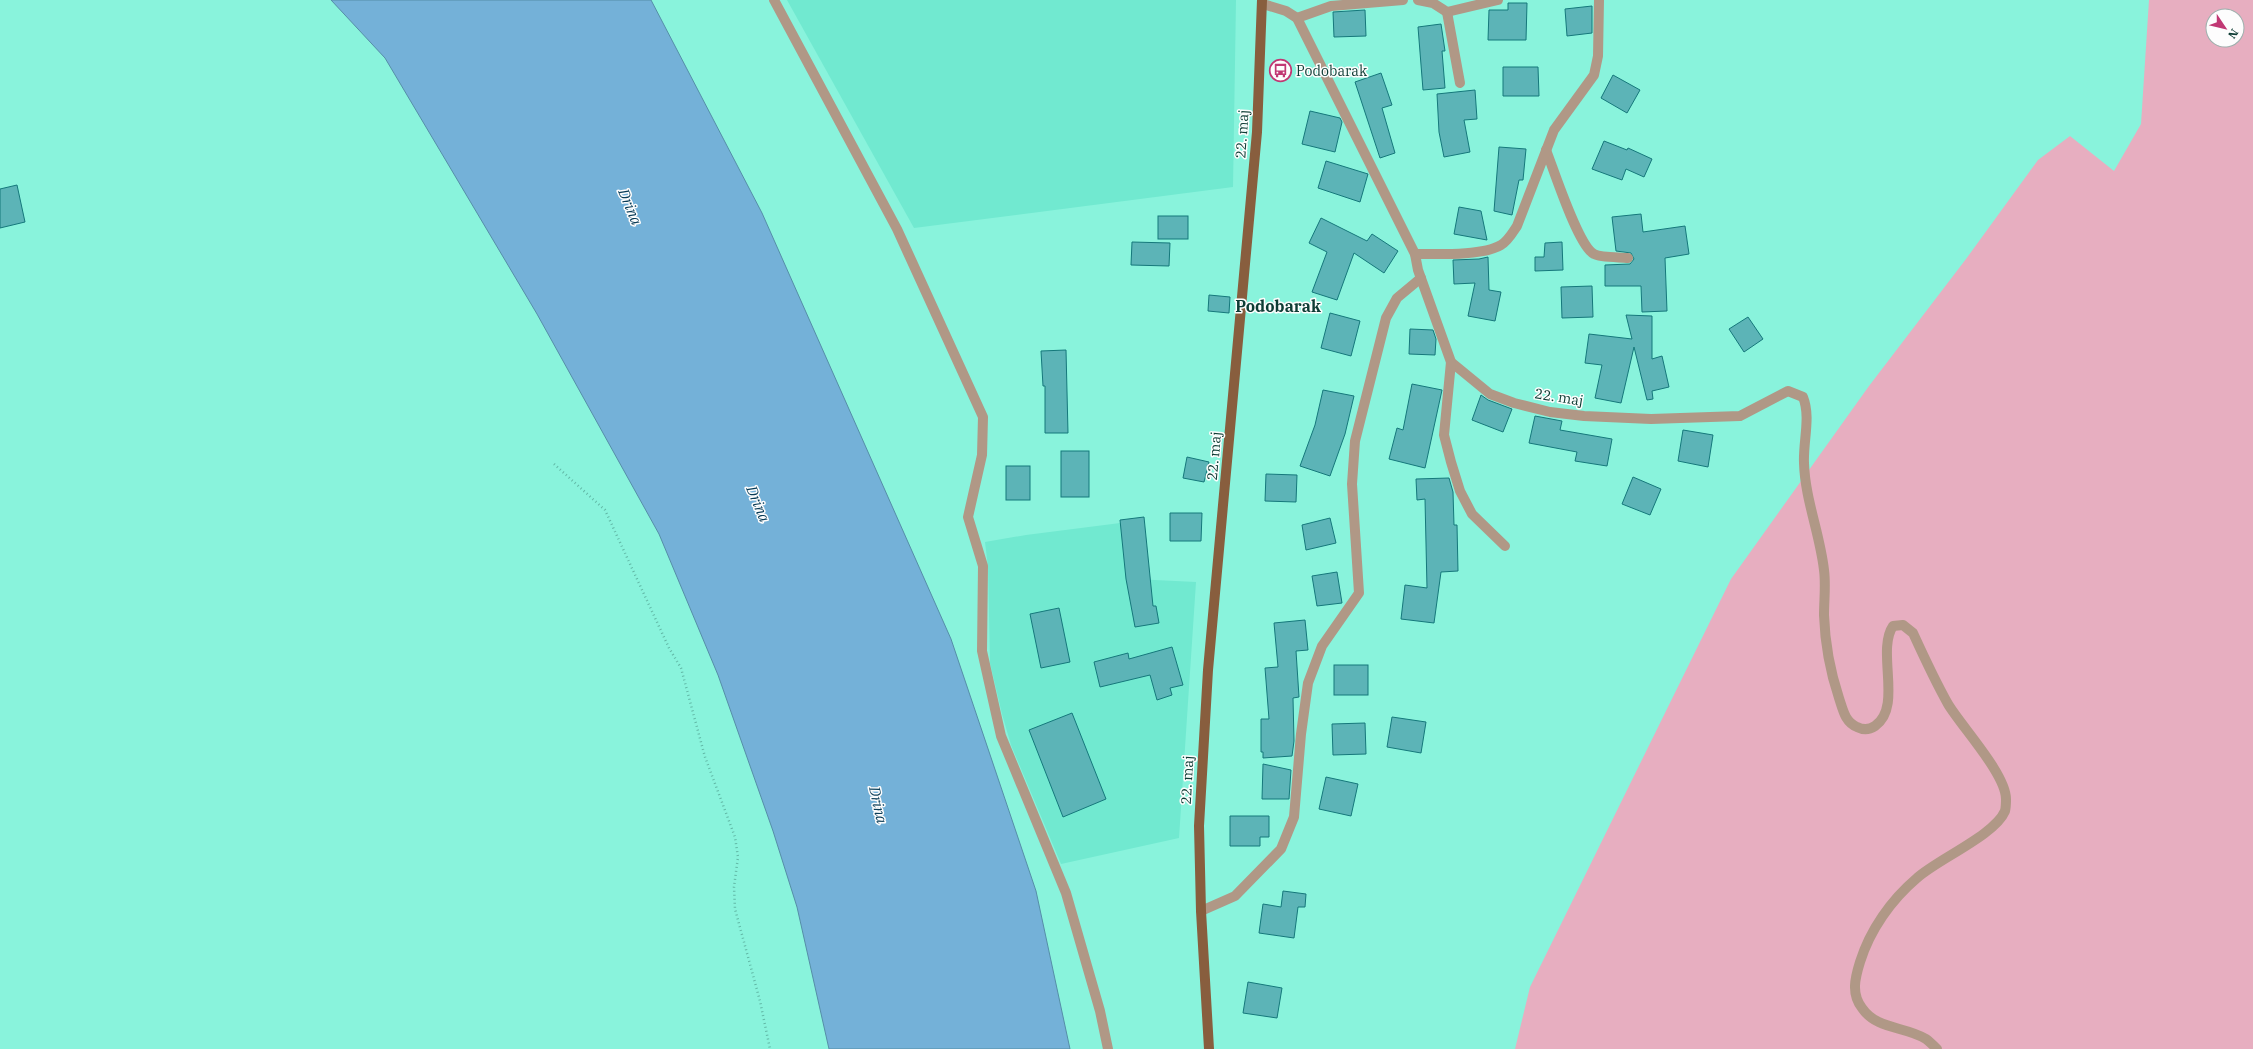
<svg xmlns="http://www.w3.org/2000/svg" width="2253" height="1049" font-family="'IBM Plex Serif',serif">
	<rect width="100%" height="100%" fill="#89f3dc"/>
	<g fill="#71e9d0">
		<path d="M787 0H1236L1233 187 914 228Z"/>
		<path d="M1128 522 1134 579 1196 582 1179 838 1061 864 1011 745 1002 714 990 663 988 567 985 542 1026 535Z"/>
	</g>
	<path fill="#e7aec0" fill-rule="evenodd" d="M2149 0H2253V1049H1515L1530 987 1731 579 1869 386 1966 259 2038 160 2070 136 2114 171 2141 124ZM2213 16H2237V40H2213Z"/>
	<path fill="#74b1d8" stroke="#558ea7" d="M331 0H651L762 213 951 639 1036 891 1070 1049H829L797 907 773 831 718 675 659 534 537 314 385 58Z"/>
	<g fill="#5cb4b7" stroke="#15787b">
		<path d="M1508 3H1527L1526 40H1488L1489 10H1508Z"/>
		<path d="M1592 6V33L1567 36 1565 9Z"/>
		<path d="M1365 10 1366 36 1334 37 1333 12Z"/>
		<path d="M1441 24 1445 51H1442L1445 88 1423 90 1418 27Z"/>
		<path d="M1503 67H1538L1539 96H1503Z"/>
		<path d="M1381 73 1392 105 1382 108 1395 153 1380 158 1355 82Z"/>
		<path d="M1613 75 1640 90 1627 113 1601 98Z"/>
		<path d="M1475 90 1477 119 1464 120 1470 152 1444 157 1439 132 1437 94Z"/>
		<path d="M1310 111 1340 118 1342 122 1335 152 1302 144Z"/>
		<path d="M1604 141 1627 150 1628 148 1652 159 1644 177 1626 169 1622 180 1592 169Z"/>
		<path d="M1499 147 1526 149 1523 180H1519L1512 215 1494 211Z"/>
		<path d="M1326 161 1368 174 1360 202 1318 188Z"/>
		<path d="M17 185 25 222 0 228V189Z"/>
		<path d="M1459 207 1481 211 1487 240 1454 234Z"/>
		<path d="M1641 214 1643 232 1685 226 1689 254 1665 258 1667 311 1642 312 1641 286H1605V265L1630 264 1634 259 1631 253 1616 251 1612 217Z"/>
		<rect x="1158" y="216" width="30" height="23"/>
		<path d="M1321 218 1367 241 1372 234 1398 251 1384 273 1354 253 1337 300 1312 292 1327 252 1309 243Z"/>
		<path d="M1132 242 1170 243 1169 266 1131 265Z"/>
		<path d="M1562 242 1563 270 1535 271V257H1544L1545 243Z"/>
		<path d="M1488 257 1489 290 1501 292 1495 321 1468 316 1475 283 1454 284 1453 260 1479 259Z"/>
		<path d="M1592 286 1593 317 1562 318 1561 287Z"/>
		<path d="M1209 295 1230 297 1229 313 1208 311Z"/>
		<path d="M1330 313 1360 321 1351 356 1321 348Z"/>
		<path d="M1626 315 1652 316V359L1662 356 1669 387 1652 391 1653 399 1647 400 1634 347 1621 403 1595 398 1602 365 1585 363 1589 334 1632 339Z"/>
		<path d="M1748 317 1763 339 1744 352 1729 329Z"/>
		<path d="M1410 329 1433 330 1436 339 1435 355 1409 354Z"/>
		<path d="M1066 350 1068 433H1045V386H1043L1041 351Z"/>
		<path d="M1412 384 1442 390 1425 468 1389 459 1397 428 1403 430Z"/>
		<path d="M1323 390 1354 396 1345 434 1330 476 1300 466 1315 425Z"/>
		<path d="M1481 395 1488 400 1512 409 1503 432 1472 420Z"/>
		<path d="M1535 416 1562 421 1560 430 1612 439 1607 466 1575 461 1577 452 1529 443Z"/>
		<path d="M1683 430 1713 435 1708 467 1678 461Z"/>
		<rect x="1061" y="451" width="28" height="46"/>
		<path d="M1187 457 1209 462 1204 482 1183 478Z"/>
		<rect x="1006" y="466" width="24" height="34"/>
		<path d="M1266 474 1297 475 1296 502 1265 501Z"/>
		<path d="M1633 477 1661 489 1650 515 1622 504Z"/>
		<path d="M1449 478 1453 492 1454 525H1457L1458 571 1441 572 1434 623 1401 619 1405 585 1427 588 1425 499 1417 500 1416 479Z"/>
		<path d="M1170 513H1202L1201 541H1170Z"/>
		<path d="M1144 517 1153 606H1156L1159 623 1135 627 1126 579 1120 520Z"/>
		<path d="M1330 518 1336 543 1306 550 1302 525Z"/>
		<path d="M1337 572 1342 603 1317 606 1312 576Z"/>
		<path d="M1059 608 1070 662 1041 668 1030 614Z"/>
		<path d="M1305 620 1308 650 1296 651 1299 697 1293 698 1294 741 1292 756 1263 758V752H1261V719H1269L1265 668 1278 667 1274 623Z"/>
		<path d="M1172 647 1183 685 1170 688 1172 695 1157 700 1150 675 1100 687 1094 662 1128 653 1129 659Z"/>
		<rect x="1334" y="665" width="34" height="30"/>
		<path d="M1072 713 1106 799 1063 817 1029 730Z"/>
		<path d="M1392 717 1426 722 1421 753 1387 747Z"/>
		<path d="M1365 723 1366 754 1333 755 1332 724Z"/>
		<path d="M1263 764 1291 770 1289 799H1262Z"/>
		<path d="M1326 777 1358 784 1351 816 1319 809Z"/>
		<path d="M1230 816H1269V837H1260V846H1230Z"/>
		<path d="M1283 891 1306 894 1305 907H1298L1294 938 1259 933 1263 904 1281 907Z"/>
		<path d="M1248 982 1282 988 1277 1018 1243 1013Z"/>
	</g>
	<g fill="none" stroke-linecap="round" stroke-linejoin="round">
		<path stroke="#62b9a7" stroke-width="2.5" stroke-dasharray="1 3" stroke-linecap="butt" d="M554 464 605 510 669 648 681 668 705 757 735 837 738 857 734 887 735 909 760 1001 770 1049"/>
		<g stroke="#b09886" stroke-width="10">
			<path d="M774 0 897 229 983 417 982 455 968 517 983 566 982 651 1001 736 1066 893 1100 1011 1108 1049"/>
			<path d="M1418 0 1433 3 1447 12 1498 0"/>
			<path d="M1263 4 1286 11 1297 18 1415 254 1418 270 1451 362 1490 394 1514 403 1550 412 1584 416 1651 419 1740 416 1788 391 1803 397C1811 417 1803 441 1804 463 1805 499 1820 534 1824 570 1826 585 1824 600 1824 615 1825 644 1830 671 1839 698 1843 710 1845 722 1857 727 1863 730 1869 730 1875 726 1903 707 1876 651 1893 626L1903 625 1913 633C1924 657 1935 681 1948 704 1961 726 2006 774 2006 799 2006 802 2006 807 2005 811 1995 835 1938 859 1917 878 1891 900 1870 930 1860 962 1855 978 1851 994 1862 1008 1877 1030 1905 1026 1926 1039 1930 1042 1934 1046 1937 1049"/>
			<path d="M1447 12 1460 83"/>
			<path d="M1297 18 1331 6 1403 0"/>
			<path d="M1546 150C1554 170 1578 246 1594 254 1601 258 1621 257 1628 258"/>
			<path d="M1415 254C1437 254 1483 256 1501 245 1508 241 1513 232 1517 226L1554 130 1594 75 1598 56 1599 0"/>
			<path d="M1451 362 1444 435 1451 462 1460 491 1472 514 1505 546"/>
			<path d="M1201 911 1235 896 1281 849 1294 817 1301 734 1308 683 1322 646 1359 593 1352 484 1355 441 1386 318 1397 298 1421 278"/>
		</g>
		<path stroke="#885e3e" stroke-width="10" d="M1209 1049 1201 911 1199 826 1208 670 1257 132 1262 0"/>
	</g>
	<defs>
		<symbol id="bus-ring" viewBox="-11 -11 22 22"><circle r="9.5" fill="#fdfdfd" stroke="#c13874" stroke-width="1.5"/><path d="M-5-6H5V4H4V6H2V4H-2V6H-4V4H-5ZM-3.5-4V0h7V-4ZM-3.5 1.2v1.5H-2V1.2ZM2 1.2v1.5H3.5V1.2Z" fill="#c13874"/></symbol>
	</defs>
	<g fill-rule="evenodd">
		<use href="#bus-ring" x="1268" y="58" width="25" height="25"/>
	</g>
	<g text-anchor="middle" stroke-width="3" stroke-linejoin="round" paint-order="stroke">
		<g font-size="14" fill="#0d3c34" stroke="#fdfdfd" text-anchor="start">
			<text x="1296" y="76">Podobarak</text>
		</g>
		<g font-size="14" fill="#0d3c34" stroke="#fdfdfd">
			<text transform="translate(1242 134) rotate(-86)" y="5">22. maj</text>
			<text transform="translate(1559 397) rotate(9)" y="5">22. maj</text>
			<text transform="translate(1214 456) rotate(-85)" y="5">22. maj</text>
			<text transform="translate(1187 780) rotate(-87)" y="5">22. maj</text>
		</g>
		<g font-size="15" font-style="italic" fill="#093c57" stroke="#fdfdfd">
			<text transform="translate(630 207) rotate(67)" y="5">Drina</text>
			<text transform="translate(758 504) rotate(67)" y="5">Drina</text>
			<text transform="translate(878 805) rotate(77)" y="5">Drina</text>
		</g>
		<g font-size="16" font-weight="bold" fill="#0d3c34" stroke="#fdfdfd">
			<text x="1278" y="312">Podobarak</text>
		</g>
	</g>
	<g transform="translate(2225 28) rotate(125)"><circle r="19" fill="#fdfdfd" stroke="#9db0ad"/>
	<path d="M0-3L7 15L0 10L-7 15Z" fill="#c13874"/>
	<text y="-6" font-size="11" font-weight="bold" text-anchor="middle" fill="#0d3c34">N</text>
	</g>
</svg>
